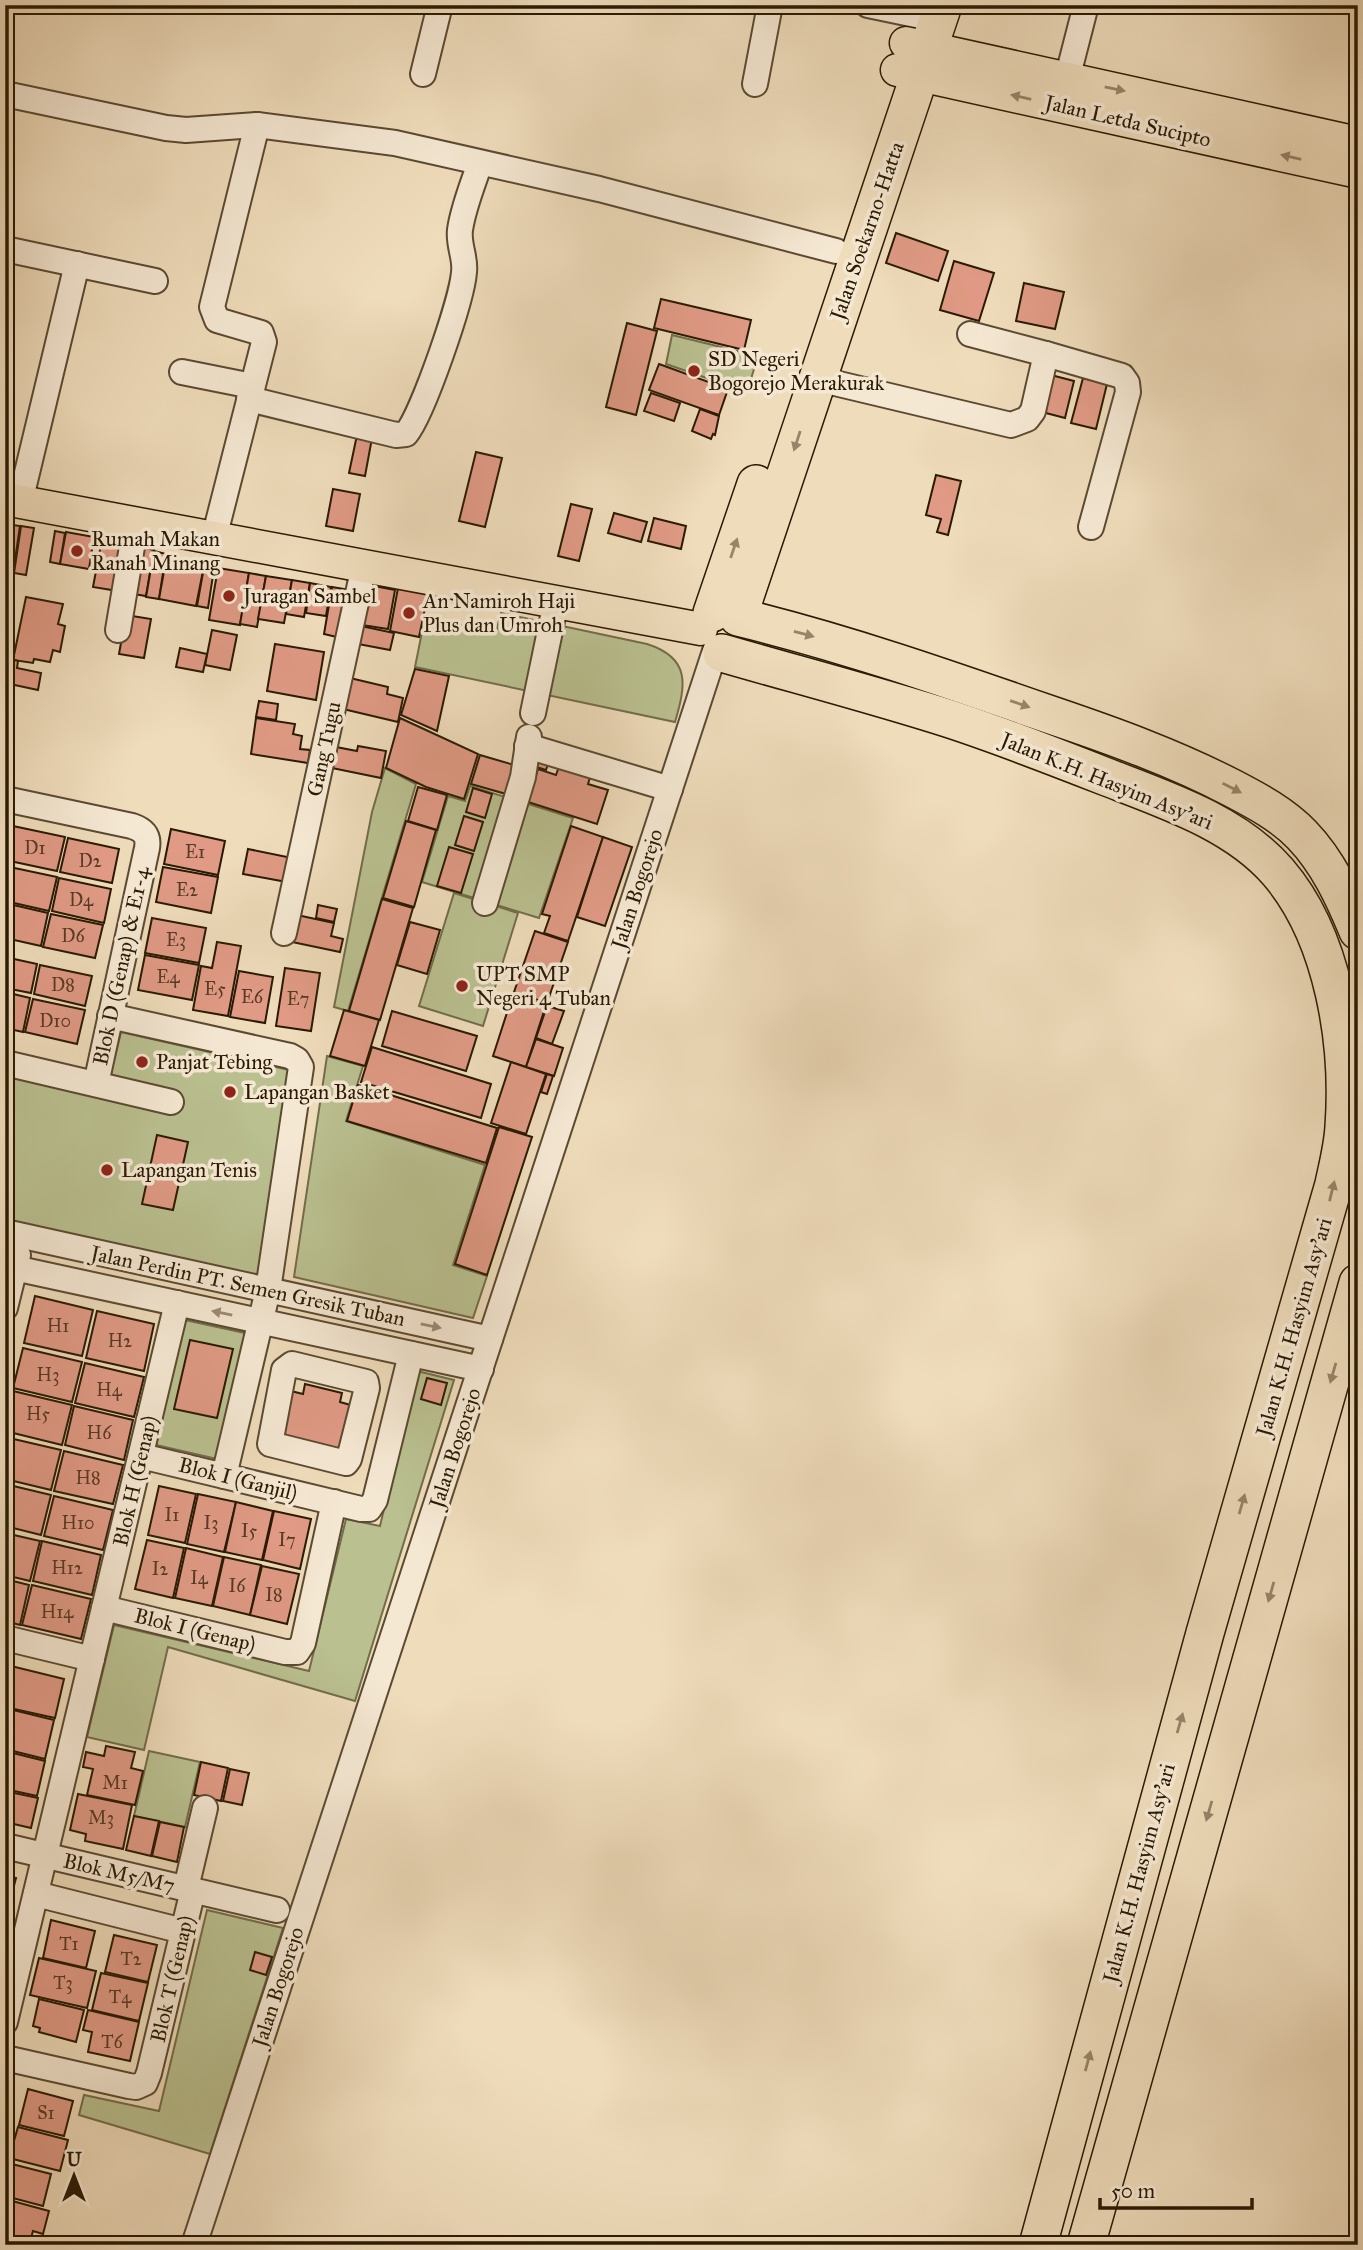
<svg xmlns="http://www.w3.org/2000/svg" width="1363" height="2250" font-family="'IM FELL Great Primer',serif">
	<rect width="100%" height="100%" fill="#efdcbb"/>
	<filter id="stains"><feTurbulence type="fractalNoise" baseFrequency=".00286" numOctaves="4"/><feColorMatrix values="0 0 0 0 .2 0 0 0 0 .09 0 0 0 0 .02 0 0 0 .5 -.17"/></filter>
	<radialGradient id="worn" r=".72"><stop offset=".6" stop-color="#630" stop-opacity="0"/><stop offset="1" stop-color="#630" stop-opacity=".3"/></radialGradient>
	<g fill="#bac090" stroke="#726d4a" stroke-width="2">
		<path d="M672 335 758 356 747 392 666 364Z"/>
		<path d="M501 613 647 644C691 658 686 685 675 722L415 667 425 617 496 632Z"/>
		<path d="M385 768 416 784 348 1011 334 1007 372 812Z"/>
		<path d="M470 786 573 818 539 918 422 882 448 796 465 801Z"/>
		<path d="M454 893 518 913 483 1026 419 1006Z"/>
		<path d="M121 1032 289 1070 257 1278 5 1223V1100L10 1077 168 1114 171 1102 110 1077Z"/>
		<path d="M327 1056 363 1066 346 1121 485 1165 453 1265 487 1276 473 1318 294 1277Z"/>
		<path d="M185 1320 245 1333 217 1459 156 1445Z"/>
		<path d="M417 1371 454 1380 355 1701 168 1647 144 1750 87 1737 114 1625 309 1671 346 1519 380 1526Z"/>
		<path d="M149 1751 200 1762 185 1827 134 1816Z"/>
		<path d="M207 1910 283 1928 210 2154 79 2115 84 2095 159 2111Z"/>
	</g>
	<g fill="#e09a85" stroke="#2a1a03" stroke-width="2">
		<path d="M896 233 948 251 938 281 886 263Z"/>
		<path d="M954 261 994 273 979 321 940 310Z"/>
		<path d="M1024 283 1064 292 1055 329 1016 321Z"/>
		<path d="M661 299 751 320 744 350 654 328Z"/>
		<path d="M627 323 657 331 636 415 606 407Z"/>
		<path d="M659 364 728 389 719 415 649 390Z"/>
		<path d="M1051 375 1074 381 1065 418 1042 412Z"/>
		<path d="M1083 378 1107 384 1096 429 1071 423Z"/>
		<path d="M651 393 680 403 674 421 644 411Z"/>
		<path d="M700 409 719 416 715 435 713 434 711 439 692 431Z"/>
		<path d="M357 435 372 438 365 476 349 473Z"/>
		<path d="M476 452 502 458 485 527 459 521Z"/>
		<path d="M936 475 961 481 948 535 937 532 941 519 926 515Z"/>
		<path d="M333 489 360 494 353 531 326 526Z"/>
		<path d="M571 504 592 509 579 561 558 556Z"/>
		<path d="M614 513 647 522 641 542 608 533Z"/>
		<path d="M654 518 686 526 681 549 648 541Z"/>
		<path d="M6 524 20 526 13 574 5 572Z"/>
		<path d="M21 526 34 528 26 575 14 573Z"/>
		<path d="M55 531 65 533 60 564 50 562Z"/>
		<path d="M66 532 94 537 89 569 60 564Z"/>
		<path d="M102 539 133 544 124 592 93 587Z"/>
		<path d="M140 547 154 550 146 596 133 594Z"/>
		<path d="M154 551 166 554 159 599 146 597Z"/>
		<path d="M166 560 204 566 196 606 159 599Z"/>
		<path d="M204 567 214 569 208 608 197 606Z"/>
		<path d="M218 568 249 573 240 625 209 620Z"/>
		<path d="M249 573 266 576 257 627 240 624Z"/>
		<path d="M266 576 292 580 284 623 258 619Z"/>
		<path d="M292 580 310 583 304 617 286 614Z"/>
		<path d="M310 583 331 587 326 616 306 613Z"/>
		<path d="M369 585 395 590 388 629 362 625Z"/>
		<path d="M332 587 350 590 341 638 324 634Z"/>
		<path d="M398 588 428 594 419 637 390 631Z"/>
		<path d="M26 597 63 604 58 624 65 626 60 652 53 650 50 662 34 659 33 663 13 660Z"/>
		<path d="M126 615 151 619 144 658 119 654Z"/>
		<path d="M361 626 394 633 390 650 358 644Z"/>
		<path d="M212 630 237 635 230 670 205 665Z"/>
		<path d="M275 644 324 652 316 700 267 691Z"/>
		<path d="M180 648 207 654 203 672 176 667Z"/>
		<path d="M7 658 18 661 17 668 41 673 38 690 5 683Z"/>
		<path d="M415 669 449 676 437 731 401 715Z"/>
		<path d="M350 678 388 687 387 694 403 698 398 722 343 709Z"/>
		<path d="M259 701 278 704 276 720 256 717Z"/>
		<path d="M256 718 295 724 293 734 302 736 300 749 310 750 308 763 251 754Z"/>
		<path d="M400 718 478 754 464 799 426 787 386 768Z"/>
		<path d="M331 746 357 751 358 746 386 751 381 778 327 767Z"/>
		<path d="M480 755 521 767 513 796 471 784Z"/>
		<path d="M550 758 546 770 527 764Z"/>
		<path d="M562 758 593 768 588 784 608 790 597 824 528 802 538 769 556 775Z"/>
		<path d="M418 787 447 795 437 830 408 821Z"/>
		<path d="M473 788 492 794 485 818 466 812Z"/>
		<path d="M464 816 483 822 474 851 455 845Z"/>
		<path d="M406 821 436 830 414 907 383 898Z"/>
		<path d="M13 826 65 837 57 871 5 860Z"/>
		<path d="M571 826 603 837 568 941 544 933 550 916 542 914Z"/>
		<path d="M171 829 225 841 218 875 164 864Z"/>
		<path d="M603 837 632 847 605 926 577 917Z"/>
		<path d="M68 838 119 849 112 883 60 872Z"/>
		<path d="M449 847 473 854 461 893 437 886Z"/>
		<path d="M248 849 292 858 287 882 243 874Z"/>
		<path d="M5 866 57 877 49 911 5 901Z"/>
		<path d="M163 867 218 877 211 913 156 902Z"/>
		<path d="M59 878 111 889 104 923 52 911Z"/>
		<path d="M382 899 413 908 380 1020 349 1011Z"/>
		<path d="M5 903 48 913 41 946 5 938Z"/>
		<path d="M318 905 337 909 334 922 316 918Z"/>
		<path d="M51 914 103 925 95 958 43 947Z"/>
		<path d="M297 915 334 923 331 936 343 939 340 952 292 942Z"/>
		<path d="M152 918 206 928 199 963 145 953Z"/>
		<path d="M410 922 440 930 427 974 397 965Z"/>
		<path d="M535 931 568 942 547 1003 514 992Z"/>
		<path d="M217 942 241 946 228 1016 193 1010 201 966 212 968Z"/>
		<path d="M145 955 199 965 192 1000 138 990Z"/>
		<path d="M5 957 37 964 31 993 5 988Z"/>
		<path d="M40 965 92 976 85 1006 34 994Z"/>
		<path d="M285 968 320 973 311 1031 276 1026Z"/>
		<path d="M239 971 273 977 265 1023 230 1017Z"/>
		<path d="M5 992 30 998 23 1032 5 1028Z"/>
		<path d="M513 994 546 1005 526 1067 493 1056Z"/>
		<path d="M33 999 85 1010 77 1044 25 1032Z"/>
		<path d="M547 1006 564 1011 552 1044 536 1038Z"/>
		<path d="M344 1010 379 1020 365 1066 330 1056Z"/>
		<path d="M392 1011 477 1036 466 1071 382 1046Z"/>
		<path d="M536 1039 563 1048 554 1076 526 1067Z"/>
		<path d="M372 1047 491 1084 481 1118 361 1082Z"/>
		<path d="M511 1062 546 1074 526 1134 491 1123Z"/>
		<path d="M547 1074 553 1076 547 1094 541 1092Z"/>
		<path d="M358 1085 497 1128 486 1163 347 1121Z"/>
		<path d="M499 1127 532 1137 487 1275 455 1264Z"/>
		<path d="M157 1135 188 1142 173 1210 142 1204Z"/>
		<path d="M35 1296 93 1310 82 1356 24 1343Z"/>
		<path d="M97 1311 154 1324 144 1371 86 1358Z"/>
		<path d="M190 1340 233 1349 217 1418 174 1409Z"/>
		<path d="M23 1348 82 1362 72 1402 13 1388Z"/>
		<path d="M85 1363 144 1377 134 1417 75 1403Z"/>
		<path d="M427 1378 447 1383 441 1405 421 1399Z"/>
		<path d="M305 1384 342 1393 340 1402 354 1406 343 1454 276 1438 287 1390 303 1394Z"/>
		<path d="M13 1391 72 1405 62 1445 5 1431Z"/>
		<path d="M74 1406 133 1420 124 1460 65 1445Z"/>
		<path d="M5 1437 61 1450 51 1490 5 1479Z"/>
		<path d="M64 1451 123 1465 113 1504 54 1491Z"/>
		<path d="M5 1484 51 1495 41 1535 5 1526Z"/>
		<path d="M159 1486 196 1494 185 1543 148 1535Z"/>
		<path d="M198 1494 236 1502 224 1552 187 1544Z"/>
		<path d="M54 1496 113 1510 103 1550 44 1536Z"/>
		<path d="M236 1502 273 1511 262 1560 225 1552Z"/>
		<path d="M274 1511 311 1519 300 1569 263 1560Z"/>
		<path d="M5 1533 40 1541 30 1581 5 1575Z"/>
		<path d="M147 1540 184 1548 173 1598 135 1589Z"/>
		<path d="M42 1541 101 1555 92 1595 33 1581Z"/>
		<path d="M186 1548 223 1557 212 1606 175 1598Z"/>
		<path d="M224 1557 261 1565 250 1615 213 1606Z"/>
		<path d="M262 1566 299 1574 287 1624 250 1615Z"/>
		<path d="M5 1579 29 1585 20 1625 5 1621Z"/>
		<path d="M32 1585 91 1599 81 1639 22 1625Z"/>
		<path d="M11 1666 64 1679 55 1718 5 1707V1692Z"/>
		<path d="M5 1708 54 1720 45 1759 5 1749Z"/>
		<path d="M106 1746 135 1752 131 1768 143 1771 135 1805 87 1795 93 1769 83 1767 86 1752 104 1756Z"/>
		<path d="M5 1751 45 1761 37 1796 5 1789Z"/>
		<path d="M201 1762 228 1768 221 1801 194 1795Z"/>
		<path d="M230 1769 249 1773 242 1805 223 1801Z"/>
		<path d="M5 1791 38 1798 31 1828 5 1822Z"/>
		<path d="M78 1794 132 1805 123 1849 85 1841 86 1834 70 1830Z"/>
		<path d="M134 1816 159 1821 151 1856 126 1850Z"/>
		<path d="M160 1822 184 1827 177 1862 152 1856Z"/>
		<path d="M5 1876 16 1878 8 1909H5Z"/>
		<path d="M51 1920 95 1931 86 1968 43 1958Z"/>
		<path d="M114 1935 157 1945 148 1982 105 1972Z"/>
		<path d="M255 1952 272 1957 266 1975 250 1970Z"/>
		<path d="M39 1958 96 1971 87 2008 30 1995Z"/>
		<path d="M101 1973 148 1983 139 2021 92 2010Z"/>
		<path d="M39 1999 84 2010 76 2042 39 2032 40 2028 33 2026Z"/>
		<path d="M88 2010 139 2022 130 2061 88 2052 92 2032 83 2030Z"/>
		<path d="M28 2089 73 2101 64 2136 19 2125Z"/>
		<path d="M18 2127 68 2140 60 2171 9 2158Z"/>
		<path d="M8 2163 51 2174 43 2206 5 2196V2173Z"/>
		<path d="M5 2199 49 2211 43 2234 33 2231 29 2245 5 2242Z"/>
	</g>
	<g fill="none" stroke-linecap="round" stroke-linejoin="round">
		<defs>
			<g id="minor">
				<path d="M868 5 916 15"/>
				<path d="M423 74 440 5"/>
				<path d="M1067 79 1086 5"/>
				<path d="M755 84 770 5"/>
				<path d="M5 94 166 128 186 130 257 125 395 143 599 189 836 251"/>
				<path d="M5 249 155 281"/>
				<path d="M970 334 1046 354"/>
				<path d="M182 372 252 386"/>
				<path d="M818 379 1011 425 1027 419 1033 411 1046 354 1122 376 1127 383 1128 392 1091 527"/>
				<path d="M249 399 396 435 406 434C423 413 462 300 464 272 466 258 458 245 460 230 463 208 473 184 480 163"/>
				<path d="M20 502 77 264"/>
				<path d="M214 538 264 342 261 333 217 320 212 307 257 125"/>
				<path d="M118 630 136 523"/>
				<path d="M533 713 556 602"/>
				<path d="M527 746 670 789"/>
				<path d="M5 799 132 826C144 830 149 836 147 848L96 1084"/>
				<path d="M485 903 523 777 529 737"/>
				<path d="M284 933 364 566"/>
				<path d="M110 1016 290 1056 297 1060 301 1067 268 1290 224 1476"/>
				<path d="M5 1063 171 1102"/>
				<path d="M5 1232 490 1339"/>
				<path d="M5 1266 481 1369"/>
				<path d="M5 1308 18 1255"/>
				<path d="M292 1364 366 1382 367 1388 349 1459 346 1463 270 1444 284 1370Z"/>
				<path d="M141 1456 361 1509H369L375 1500 411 1354"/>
				<path d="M104 1608 285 1652H297L303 1643 334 1502"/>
				<path d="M5 1638 92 1659"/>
				<path d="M5 1846 277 1910"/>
				<path d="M186 1888 205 1808"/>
				<path d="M36 1894 183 1931"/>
				<path d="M5 2022 177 1303"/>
				<path d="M5 2058 129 2086 136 2087 145 2083 149 2073 193 1890"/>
				<path d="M194 2245 715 651"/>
			</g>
			<g id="major">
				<path d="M906 43 1358 143"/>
				<path d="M897 70 1358 172"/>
				<path d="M5 499 701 629"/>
			</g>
			<g id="highway">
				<path d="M943 5 738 617C845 643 948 679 1051 715 1113 736 1174 758 1232 788 1257 801 1283 815 1302 835 1328 862 1344 897 1358 931"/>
				<path d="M712 613 756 484"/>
				<path d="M722 653C798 675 875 695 950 719 1002 736 1053 756 1104 776 1163 799 1235 822 1278 872 1334 937 1350 1044 1344 1127 1343 1146 1338 1165 1334 1184L1205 1633 1038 2245"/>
				<path d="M1086 2245 1358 1283"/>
			</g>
		</defs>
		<use href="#minor" stroke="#5b4a31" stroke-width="28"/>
		<use href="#major" stroke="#2a1a03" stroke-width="35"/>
		<use href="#highway" stroke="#2a1a03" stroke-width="40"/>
		<use href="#minor" stroke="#f5e8d3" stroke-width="24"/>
		<use href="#major" stroke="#efdcbb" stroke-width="32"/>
		<use href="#highway" stroke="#efdcbb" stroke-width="37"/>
	</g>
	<defs><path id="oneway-solid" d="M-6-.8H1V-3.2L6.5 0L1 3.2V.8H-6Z" transform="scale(1.75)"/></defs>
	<g fill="#968568">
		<use href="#oneway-solid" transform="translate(1115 89) rotate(12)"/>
		<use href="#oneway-solid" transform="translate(1021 97) rotate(-167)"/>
		<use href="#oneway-solid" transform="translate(1291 157) rotate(-167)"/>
		<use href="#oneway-solid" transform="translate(797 441) rotate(108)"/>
		<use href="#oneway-solid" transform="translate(734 548) rotate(-71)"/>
		<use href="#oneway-solid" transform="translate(804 634) rotate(15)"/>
		<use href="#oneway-solid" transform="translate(1020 704) rotate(19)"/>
		<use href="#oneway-solid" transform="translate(1232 788) rotate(27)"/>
		<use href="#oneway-solid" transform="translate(1332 1191) rotate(-76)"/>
		<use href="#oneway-solid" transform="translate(1333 1373) rotate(106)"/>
		<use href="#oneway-solid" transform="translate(1242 1504) rotate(-74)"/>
		<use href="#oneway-solid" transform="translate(1271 1592) rotate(106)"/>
		<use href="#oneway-solid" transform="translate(1180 1723) rotate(-74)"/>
		<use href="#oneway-solid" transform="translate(1209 1811) rotate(106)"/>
		<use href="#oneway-solid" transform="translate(1088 2061) rotate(-75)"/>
	</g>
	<g fill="#9a8b75">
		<use href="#oneway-solid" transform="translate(222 1313) rotate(-168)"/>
		<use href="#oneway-solid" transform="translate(431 1326) rotate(12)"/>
	</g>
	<g fill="#8f2418" stroke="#f5e8d3" stroke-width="2.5">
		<circle cx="694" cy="371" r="7"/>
		<circle cx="77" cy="551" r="7"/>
		<circle cx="229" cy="596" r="7"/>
		<circle cx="409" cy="613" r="7"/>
		<circle cx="462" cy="986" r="7"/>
		<circle cx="142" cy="1062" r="7"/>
		<circle cx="230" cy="1092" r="7"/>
		<circle cx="107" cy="1170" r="7"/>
	</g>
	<g text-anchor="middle" stroke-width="7" stroke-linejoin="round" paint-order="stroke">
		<g font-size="18" fill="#583a24">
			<text x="35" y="854">D1</text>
			<text x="195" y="858">E1</text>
			<text x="90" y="867">D2</text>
			<text x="187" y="896">E2</text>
			<text x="81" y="906">D4</text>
			<text x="73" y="942">D6</text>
			<text x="176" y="946">E3</text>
			<text x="168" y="983">E4</text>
			<text x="63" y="991">D8</text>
			<text x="215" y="995">E5</text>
			<text x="252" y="1003">E6</text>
			<text x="298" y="1005">E7</text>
			<text x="55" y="1027">D10</text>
			<text x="58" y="1332">H1</text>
			<text x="120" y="1347">H2</text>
			<text x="48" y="1381">H3</text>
			<text x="109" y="1396">H4</text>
			<text x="38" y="1420">H5</text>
			<text x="99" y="1439">H6</text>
			<text x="88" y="1484">H8</text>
			<text x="172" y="1521">I1</text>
			<text x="78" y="1529">H10</text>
			<text x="211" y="1529">I3</text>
			<text x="249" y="1537">I5</text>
			<text x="287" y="1546">I7</text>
			<text x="67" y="1574">H12</text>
			<text x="160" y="1575">I2</text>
			<text x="199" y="1584">I4</text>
			<text x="237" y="1592">I6</text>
			<text x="274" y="1601">I8</text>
			<text x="57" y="1618">H14</text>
			<text x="115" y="1789">M1</text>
			<text x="101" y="1824">M3</text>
			<text x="69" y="1950">T1</text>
			<text x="131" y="1965">T2</text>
			<text x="63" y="1989">T3</text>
			<text x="120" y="2003">T4</text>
			<text x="112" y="2048">T6</text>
			<text x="46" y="2119">S1</text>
		</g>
		<g font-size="21" fill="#2a1a03" stroke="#f5e8d3">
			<text transform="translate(1128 121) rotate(13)" y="7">Jalan Letda Sucipto</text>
			<text transform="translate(867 231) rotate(-71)" y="7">Jalan Soekarno-Hatta</text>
			<text transform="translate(324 749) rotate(-78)" y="7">Gang Tugu</text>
			<text transform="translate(1107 781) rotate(22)" y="7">Jalan K.H. Hasyim Asy'ari</text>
			<text transform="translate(637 889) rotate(-72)" y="7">Jalan Bogorejo</text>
			<text transform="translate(121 966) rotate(-78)" y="7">Blok D (Genap) &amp; E1-4</text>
			<text transform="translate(248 1286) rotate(12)" y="7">Jalan Perdin PT. Semen Gresik Tuban</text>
			<text transform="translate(1294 1327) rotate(-74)" y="7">Jalan K.H. Hasyim Asy'ari</text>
			<text transform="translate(455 1448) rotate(-72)" y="7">Jalan Bogorejo</text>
			<text transform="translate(238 1479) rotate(14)" y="7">Blok I (Ganjil)</text>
			<text transform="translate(135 1481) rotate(-77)" y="7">Blok H (Genap)</text>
			<text transform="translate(195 1630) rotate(14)" y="7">Blok I (Genap)</text>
			<text transform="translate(119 1873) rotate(13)" y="7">Blok M5/M7</text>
			<text transform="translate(1139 1873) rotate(-75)" y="7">Jalan K.H. Hasyim Asy'ari</text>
			<text transform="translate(172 1979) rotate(-77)" y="7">Blok T (Genap)</text>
			<text transform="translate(278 1987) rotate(-72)" y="7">Jalan Bogorejo</text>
		</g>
		<g font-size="21" fill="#2a1a03" stroke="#f5e8d3" text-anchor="start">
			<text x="708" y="366">SD Negeri<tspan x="708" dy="24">Bogorejo Merakurak</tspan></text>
			<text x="91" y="546">Rumah Makan<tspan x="91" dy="24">Ranah Minang</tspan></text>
			<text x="243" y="603">Juragan Sambel</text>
			<text x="423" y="608">An Namiroh Haji<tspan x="423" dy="24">Plus dan Umroh</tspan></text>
			<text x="476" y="981">UPT SMP<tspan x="476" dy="24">Negeri 4 Tuban</tspan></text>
			<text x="156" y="1069">Panjat Tebing</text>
			<text x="244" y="1099">Lapangan Basket</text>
			<text x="121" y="1177">Lapangan Tenis</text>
		</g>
	</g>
	<rect width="1363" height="2250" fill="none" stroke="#efdcbb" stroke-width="28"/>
	<rect x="7" y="7" width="1349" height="2236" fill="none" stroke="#2a1a03" stroke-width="3.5"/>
	<rect x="14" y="14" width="1335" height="2222" fill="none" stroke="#2a1a03" stroke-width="2"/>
	<g transform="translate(74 2176)" stroke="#f5e8d3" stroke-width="5" paint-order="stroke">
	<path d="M0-5L12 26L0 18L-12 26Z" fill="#2a1a03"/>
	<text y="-10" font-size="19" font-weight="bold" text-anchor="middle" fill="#2a1a03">U</text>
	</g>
	<path d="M1100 2198v10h152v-10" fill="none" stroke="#2a1a03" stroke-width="3.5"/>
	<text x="1111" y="2198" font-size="21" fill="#2a1a03" stroke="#f5e8d3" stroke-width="5" paint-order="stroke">50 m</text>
	<rect width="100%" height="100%" filter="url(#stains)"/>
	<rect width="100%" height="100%" fill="url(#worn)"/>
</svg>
